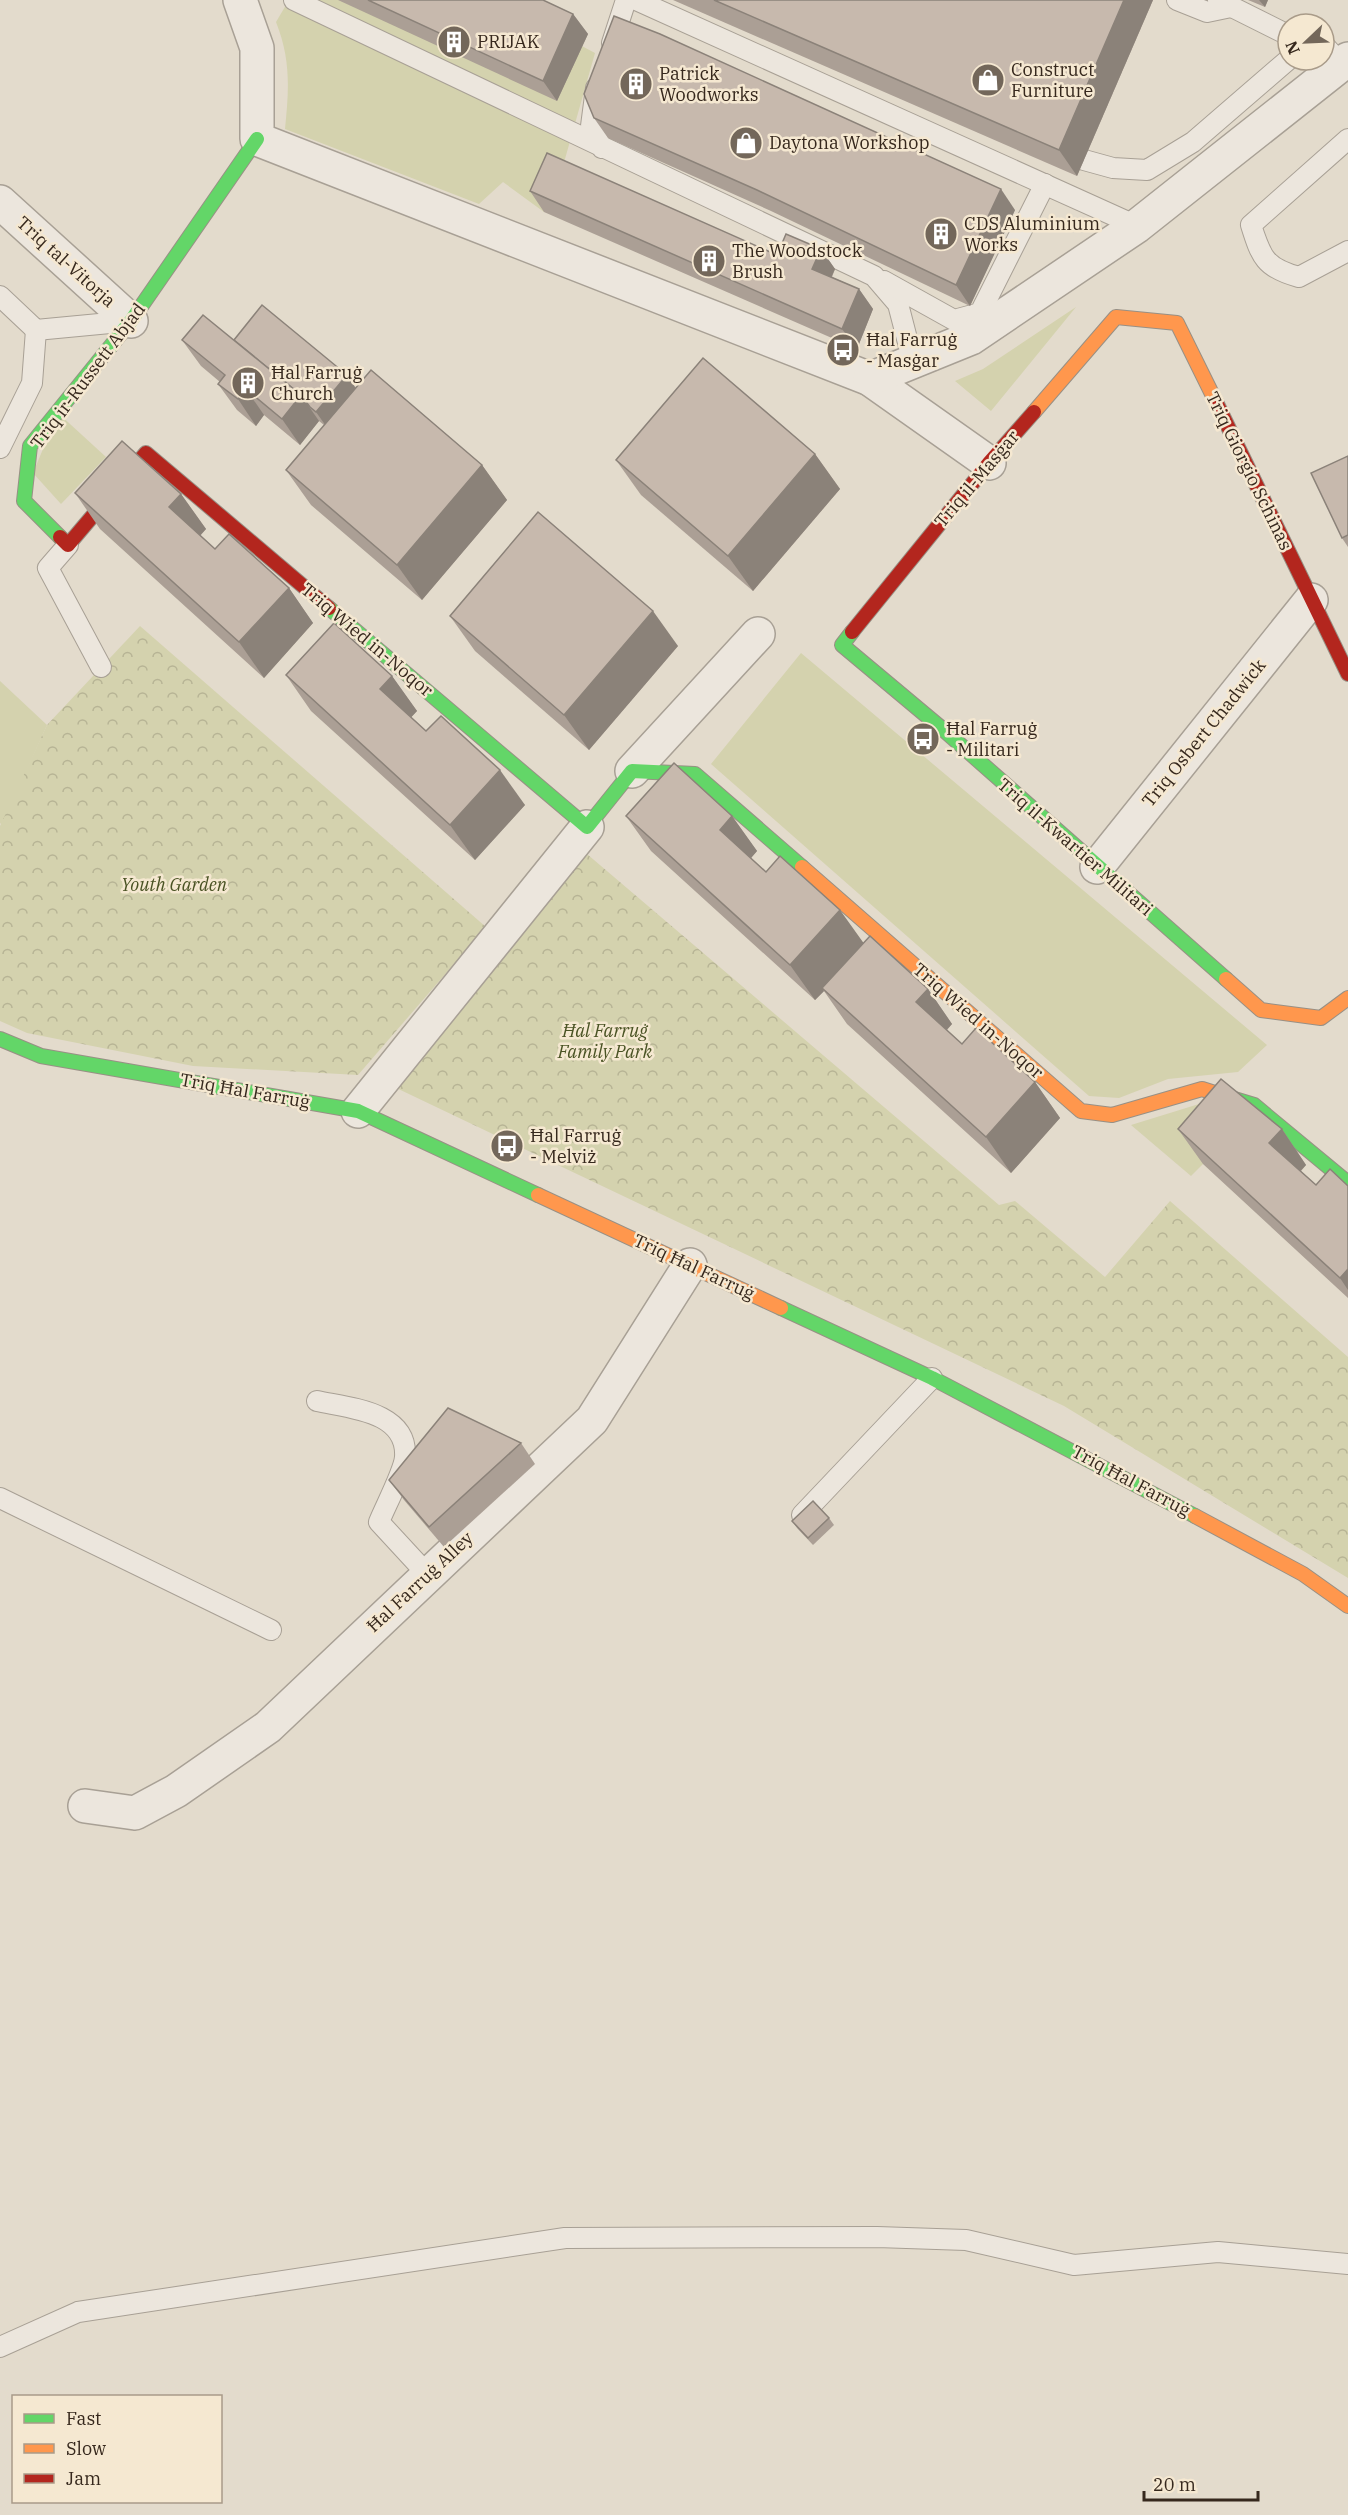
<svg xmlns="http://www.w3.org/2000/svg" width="1348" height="2515" font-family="'IBM Plex Serif',serif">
	<defs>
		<pattern id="park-crowns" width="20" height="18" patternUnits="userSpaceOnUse" patternTransform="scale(1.5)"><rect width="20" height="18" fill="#d4d2ae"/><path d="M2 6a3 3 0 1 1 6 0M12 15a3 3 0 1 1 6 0" fill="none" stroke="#b7b495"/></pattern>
	</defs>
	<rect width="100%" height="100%" fill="#e3dbcc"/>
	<g fill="#d4d2ae">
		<path d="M289 0H495L595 53 561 173 544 212 503 182 479 204 285 129C289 89 291 60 276 22Z"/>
		<path d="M1076 307 991 411 955 381 983 369Z"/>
		<path d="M58 413 106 457 61 504 33 473Z"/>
		<path d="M801 653 1267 1045 1238 1072 1168 1079 1119 1098 1089 1096 711 764Z"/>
		<path d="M0 681 47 725 2 825 0 823Z"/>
		<path d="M1212 1100 1203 1164 1191 1176 1131 1125Z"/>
	</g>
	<g fill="url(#park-crowns)">
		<path d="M140 626 486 927 358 1075 193 1066 27 1033 0 1021V826L47 725Z"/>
		<path d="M587 854 999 1205 1015 1201 1105 1277 1170 1201 1348 1357V1578L1064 1406 390 1085Z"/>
	</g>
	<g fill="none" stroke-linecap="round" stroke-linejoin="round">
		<defs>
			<g id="lane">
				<path d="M294 0 874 276 898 304 913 362"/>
				<path d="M636 0 1137 226"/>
				<path d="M1177 0 1207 12 1231 7"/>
				<path d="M1218 0 1288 35"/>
				<path d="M612 43 626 0"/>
				<path d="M1324 45 1342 65"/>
				<path d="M596 88 591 126 602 148"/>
				<path d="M1348 139 1251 225C1261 257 1265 268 1299 277L1348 251"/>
				<path d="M1084 160 1113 168 1147 170 1193 142 1288 60"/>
				<path d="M884 281 954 320 980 313 1045 184"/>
				<path d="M0 296 36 330 131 321"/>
				<path d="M0 448 32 383 36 330"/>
				<path d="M68 545 48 568 101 667"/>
				<path d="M317 1401C349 1408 408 1411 405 1457 404 1471 385 1507 379 1522L427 1574"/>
				<path d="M0 1498 271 1630"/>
				<path d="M802 1515 932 1378"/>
				<path d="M0 2347 78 2312 565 2238 877 2237 966 2240 1074 2265 1218 2252 1348 2264"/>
			</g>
			<g id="street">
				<path d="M240 0 257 48V139L870 379 989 463"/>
				<path d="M0 202 131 321"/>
				<path d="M870 379 971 338 1137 226 1348 59"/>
				<path d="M632 771 758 634"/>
				<path d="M1097 867 1311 600"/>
				<path d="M358 1111 587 827"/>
				<path d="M85 1806 135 1813 176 1791 268 1727 592 1420 690 1265"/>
			</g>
			<g id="fast">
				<path d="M60 537 24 501 30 446 131 321 257 139"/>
				<path d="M329 608 587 827 632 771 695 774 802 867"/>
				<path d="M852 632 842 645 946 732 1226 979"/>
				<path d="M0 1039 41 1056 358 1111 538 1195"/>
				<path d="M1221 1095 1254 1105 1348 1183"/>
				<path d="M781 1308 932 1378 1195 1516"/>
			</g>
			<g id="slow">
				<path d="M1034 412 1116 317 1177 323 1216 402"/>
				<path d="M802 867 1081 1111 1112 1115 1202 1089 1221 1095"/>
				<path d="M1226 979 1261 1010 1321 1018 1348 998"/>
				<path d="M538 1195 781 1308"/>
				<path d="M1195 1516 1303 1574 1348 1606"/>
			</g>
			<g id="jam">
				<path d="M1216 402 1348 674"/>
				<path d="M60 537 68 545 146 453 329 608"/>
				<path d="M852 632 989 463 1034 412"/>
			</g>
		</defs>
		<use href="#lane" stroke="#a8a095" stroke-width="22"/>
		<use href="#street" stroke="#a8a095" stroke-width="36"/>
		<use href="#fast" stroke="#989085" stroke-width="16"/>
		<use href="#slow" stroke="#989085" stroke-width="16"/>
		<use href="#jam" stroke="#989085" stroke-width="16"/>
		<use href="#lane" stroke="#ece6dd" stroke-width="20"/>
		<use href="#street" stroke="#ece6dd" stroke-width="33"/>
		<use href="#fast" stroke="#63d668" stroke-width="14"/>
		<use href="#slow" stroke="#ff974d" stroke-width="14"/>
		<use href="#jam" stroke="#b3261e" stroke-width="14"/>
	</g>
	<g fill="#ab9f95">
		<path d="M338 0H543L573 14 588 34 557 101Z"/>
		<path d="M673 0H1153L1077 176Z"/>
		<path d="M1248 0H1268L1265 7Z"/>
		<path d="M594 118 1015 210 970 306 771 211 608 138Z"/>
		<path d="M530 191 777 255 821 249 835 269 832 277 859 289 873 309 857 349 544 212Z"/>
		<path d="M182 340H234L347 375 356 388 482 465 507 500 422 600 311 505 286 470 324 425 319 421 300 445 264 415 256 426 237 410 218 384 220 382 201 366Z"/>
		<path d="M815 454 840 489 753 591 641 495 616 460Z"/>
		<path d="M1348 456V547L1342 538Z"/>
		<path d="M75 493 181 494 206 529 200 536 215 549 289 588 313 623 264 678 100 529Z"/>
		<path d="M450 616 678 646 589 750 475 651Z"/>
		<path d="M286 675 392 676 417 711 411 717 426 731 525 805 475 860 311 711Z"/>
		<path d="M626 816H732L757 851 751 858 766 872 863 943 928 989 952 1024 947 1030 962 1044 1035 1082 1060 1118 1011 1173 847 1024 824 991 815 1000 651 851Z"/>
		<path d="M1178 1129H1282L1306 1165 1301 1171 1316 1185 1348 1186V1298L1203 1164Z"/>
		<path d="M521 1443 535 1464 444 1547 404 1500 389 1480Z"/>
		<path d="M829 1518 834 1525 813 1545 797 1528 792 1521Z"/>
	</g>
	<g fill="#8b8279">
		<path d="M1124 0H1153L1077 176 1059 150Z"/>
		<path d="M1259 0H1268L1265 7Z"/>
		<path d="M573 14 588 34 557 101 543 81Z"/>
		<path d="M1001 189 1015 210 970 306 956 285Z"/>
		<path d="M821 249 835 269 826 289 812 269Z"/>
		<path d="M859 289 873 309 857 349 842 329Z"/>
		<path d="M347 375 356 389 326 426 316 412Z"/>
		<path d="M246 389 264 415 256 426 238 399Z"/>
		<path d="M301 395 319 421 300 445 282 419Z"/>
		<path d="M815 454 840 489 753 591 728 556Z"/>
		<path d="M482 465 507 500 422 600 397 565Z"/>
		<path d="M181 494 206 529 194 542 169 507Z"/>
		<path d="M289 588 313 623 264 678 239 642Z"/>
		<path d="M653 611 678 646 589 750 564 715Z"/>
		<path d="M392 676 417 711 405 724 380 689Z"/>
		<path d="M500 770 525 805 475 860 450 825Z"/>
		<path d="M732 816 757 851 745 865 720 830Z"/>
		<path d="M840 910 865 945 822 988 824 991 815 1000 790 965Z"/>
		<path d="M928 989 952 1024 940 1037 916 1002Z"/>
		<path d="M1035 1082 1060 1118 1011 1173 986 1137Z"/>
		<path d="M1282 1129 1306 1165 1294 1178 1269 1143Z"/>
		<path d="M1348 1269V1290L1340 1278Z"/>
	</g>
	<g fill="#c7b9ad" stroke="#8b8279" stroke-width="1.5">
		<path d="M368 0H543L573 14 543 81Z"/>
		<path d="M714 0H1124L1059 150Z"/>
		<path d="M614 16 660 34 1001 189 956 285 757 190 594 118 584 94Z"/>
		<path d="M547 153 777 255 786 234 821 249 812 269 859 289 842 329 530 191Z"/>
		<path d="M262 305 347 375 316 412 310 407 301 395 234 340Z"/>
		<path d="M203 315 301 395 282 419 246 389 238 399 218 384 225 375 182 340Z"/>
		<path d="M703 358 815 454 728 556 616 460Z"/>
		<path d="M371 370 482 465 397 565 286 470Z"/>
		<path d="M122 441 181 494 169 507 215 549 229 534 289 588 239 642 75 493Z"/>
		<path d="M1348 456V535L1342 538 1311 473Z"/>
		<path d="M538 512 653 611 564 715 450 616Z"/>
		<path d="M334 623 392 676 380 689 426 731 441 716 500 770 450 825 286 675Z"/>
		<path d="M674 763 732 816 720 830 766 872 780 856 840 910 790 965 626 816Z"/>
		<path d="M870 936 928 989 916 1002 962 1044 976 1028 1035 1082 986 1137 822 988Z"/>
		<path d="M1221 1079 1282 1129 1269 1143 1316 1185 1330 1169 1348 1186V1269L1340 1278 1178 1129Z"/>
		<path d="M448 1408 521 1443 429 1527 389 1480Z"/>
		<path d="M813 1501 829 1518 808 1538 792 1521Z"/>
	</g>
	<defs>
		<symbol id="building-disc" viewBox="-11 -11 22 22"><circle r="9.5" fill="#73675a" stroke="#f5e8d1"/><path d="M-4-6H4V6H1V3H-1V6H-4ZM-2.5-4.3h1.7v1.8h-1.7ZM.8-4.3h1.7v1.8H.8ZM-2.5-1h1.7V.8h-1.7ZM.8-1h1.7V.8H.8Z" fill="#fff"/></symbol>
		<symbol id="shop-disc" viewBox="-11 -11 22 22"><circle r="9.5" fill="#73675a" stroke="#f5e8d1"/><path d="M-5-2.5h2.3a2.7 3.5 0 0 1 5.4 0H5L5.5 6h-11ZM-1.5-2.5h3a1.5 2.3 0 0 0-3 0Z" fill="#fff"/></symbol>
		<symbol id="bus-disc" viewBox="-11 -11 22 22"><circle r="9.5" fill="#73675a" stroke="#f5e8d1"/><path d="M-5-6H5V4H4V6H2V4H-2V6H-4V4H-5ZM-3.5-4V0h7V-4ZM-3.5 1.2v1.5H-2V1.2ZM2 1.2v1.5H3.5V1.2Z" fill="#fff"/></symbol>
	</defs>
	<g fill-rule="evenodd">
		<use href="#building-disc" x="435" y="23" width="38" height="38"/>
		<use href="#shop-disc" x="969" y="61" width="38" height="38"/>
		<use href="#building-disc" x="617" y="65" width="38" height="38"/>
		<use href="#shop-disc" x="727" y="124" width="38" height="38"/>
		<use href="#building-disc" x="922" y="215" width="38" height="38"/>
		<use href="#building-disc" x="690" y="242" width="38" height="38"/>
		<use href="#bus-disc" x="824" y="331" width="38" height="38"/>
		<use href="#building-disc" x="229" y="364" width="38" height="38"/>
		<use href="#bus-disc" x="904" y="720" width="38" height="38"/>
		<use href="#bus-disc" x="488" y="1127" width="38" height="38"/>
	</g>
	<g text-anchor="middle" stroke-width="5" stroke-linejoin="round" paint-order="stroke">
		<g font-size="18" fill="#36281d" stroke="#f5e8d1" text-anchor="start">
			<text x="477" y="48">PRIJAK</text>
			<text x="1011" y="76">Construct<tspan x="1011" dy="21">Furniture</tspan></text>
			<text x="659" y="80">Patrick<tspan x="659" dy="21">Woodworks</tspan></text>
			<text x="769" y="149">Daytona Workshop</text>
			<text x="964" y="230">CDS Aluminium<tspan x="964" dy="21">Works</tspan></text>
			<text x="732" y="257">The Woodstock<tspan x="732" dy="21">Brush</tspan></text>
			<text x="866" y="346">Ħal Farruġ<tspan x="866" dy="21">- Masġar</tspan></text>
			<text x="271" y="379">Ħal Farruġ<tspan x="271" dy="21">Church</tspan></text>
			<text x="946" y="735">Ħal Farruġ<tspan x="946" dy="21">- Militari</tspan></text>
			<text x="530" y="1142">Ħal Farruġ<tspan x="530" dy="21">- Melviż</tspan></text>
		</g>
		<g font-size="18" fill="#36281d" stroke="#f5e8d1">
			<text transform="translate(66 262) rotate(42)" y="6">Triq tal-Vitorja</text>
			<text transform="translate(88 376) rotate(-53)" y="6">Triq ir-Russett Abjad</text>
			<text transform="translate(1249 471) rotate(64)" y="6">Triq Giorgio Schinas</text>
			<text transform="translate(977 479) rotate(-50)" y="6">Triq il-Masġar</text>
			<text transform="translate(367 640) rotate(40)" y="6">Triq Wied in-Noqor</text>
			<text transform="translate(1204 733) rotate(-51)" y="6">Triq Osbert Chadwick</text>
			<text transform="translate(1075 847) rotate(41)" y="6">Triq il-Kwartier Militari</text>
			<text transform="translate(978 1021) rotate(41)" y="6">Triq Wied in-Noqor</text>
			<text transform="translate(245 1091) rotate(10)" y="6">Triq Ħal Farruġ</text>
			<text transform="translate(694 1267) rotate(25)" y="6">Triq Ħal Farruġ</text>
			<text transform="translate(1131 1481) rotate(28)" y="6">Triq Ħal Farruġ</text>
			<text transform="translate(420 1582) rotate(-43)" y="6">Ħal Farruġ Alley</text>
		</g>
		<g font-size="18" font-style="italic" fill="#4a5324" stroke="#f5e8d1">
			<text x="174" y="891">Youth Garden</text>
			<text x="605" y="1037">Ħal Farruġ<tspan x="605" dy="21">Family Park</tspan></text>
		</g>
	</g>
	<rect x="12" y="2395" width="210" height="108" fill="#f5e8d1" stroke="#a99b89" stroke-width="1.5"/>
	<rect x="24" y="2414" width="30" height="9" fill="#63d668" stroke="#a99b89" stroke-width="1.5"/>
	<text x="66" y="2425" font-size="18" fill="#36281d">Fast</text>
	<rect x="24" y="2444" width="30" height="9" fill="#ff974d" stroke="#a99b89" stroke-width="1.5"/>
	<text x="66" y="2455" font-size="18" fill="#36281d">Slow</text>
	<rect x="24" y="2474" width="30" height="9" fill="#b3261e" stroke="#a99b89" stroke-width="1.5"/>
	<text x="66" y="2485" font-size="18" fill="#36281d">Jam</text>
	<g transform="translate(1306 42) rotate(247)"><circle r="28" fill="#f5e8d1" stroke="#a99b89" stroke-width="1.5"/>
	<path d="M0-4.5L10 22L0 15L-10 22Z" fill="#73675a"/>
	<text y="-9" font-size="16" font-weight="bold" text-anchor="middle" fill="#36281d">N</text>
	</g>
	<path d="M1144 2491v9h114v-9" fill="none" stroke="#36281d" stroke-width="3"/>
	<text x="1153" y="2491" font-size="18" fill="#36281d" stroke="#f5e8d1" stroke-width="4.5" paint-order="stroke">20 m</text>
</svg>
